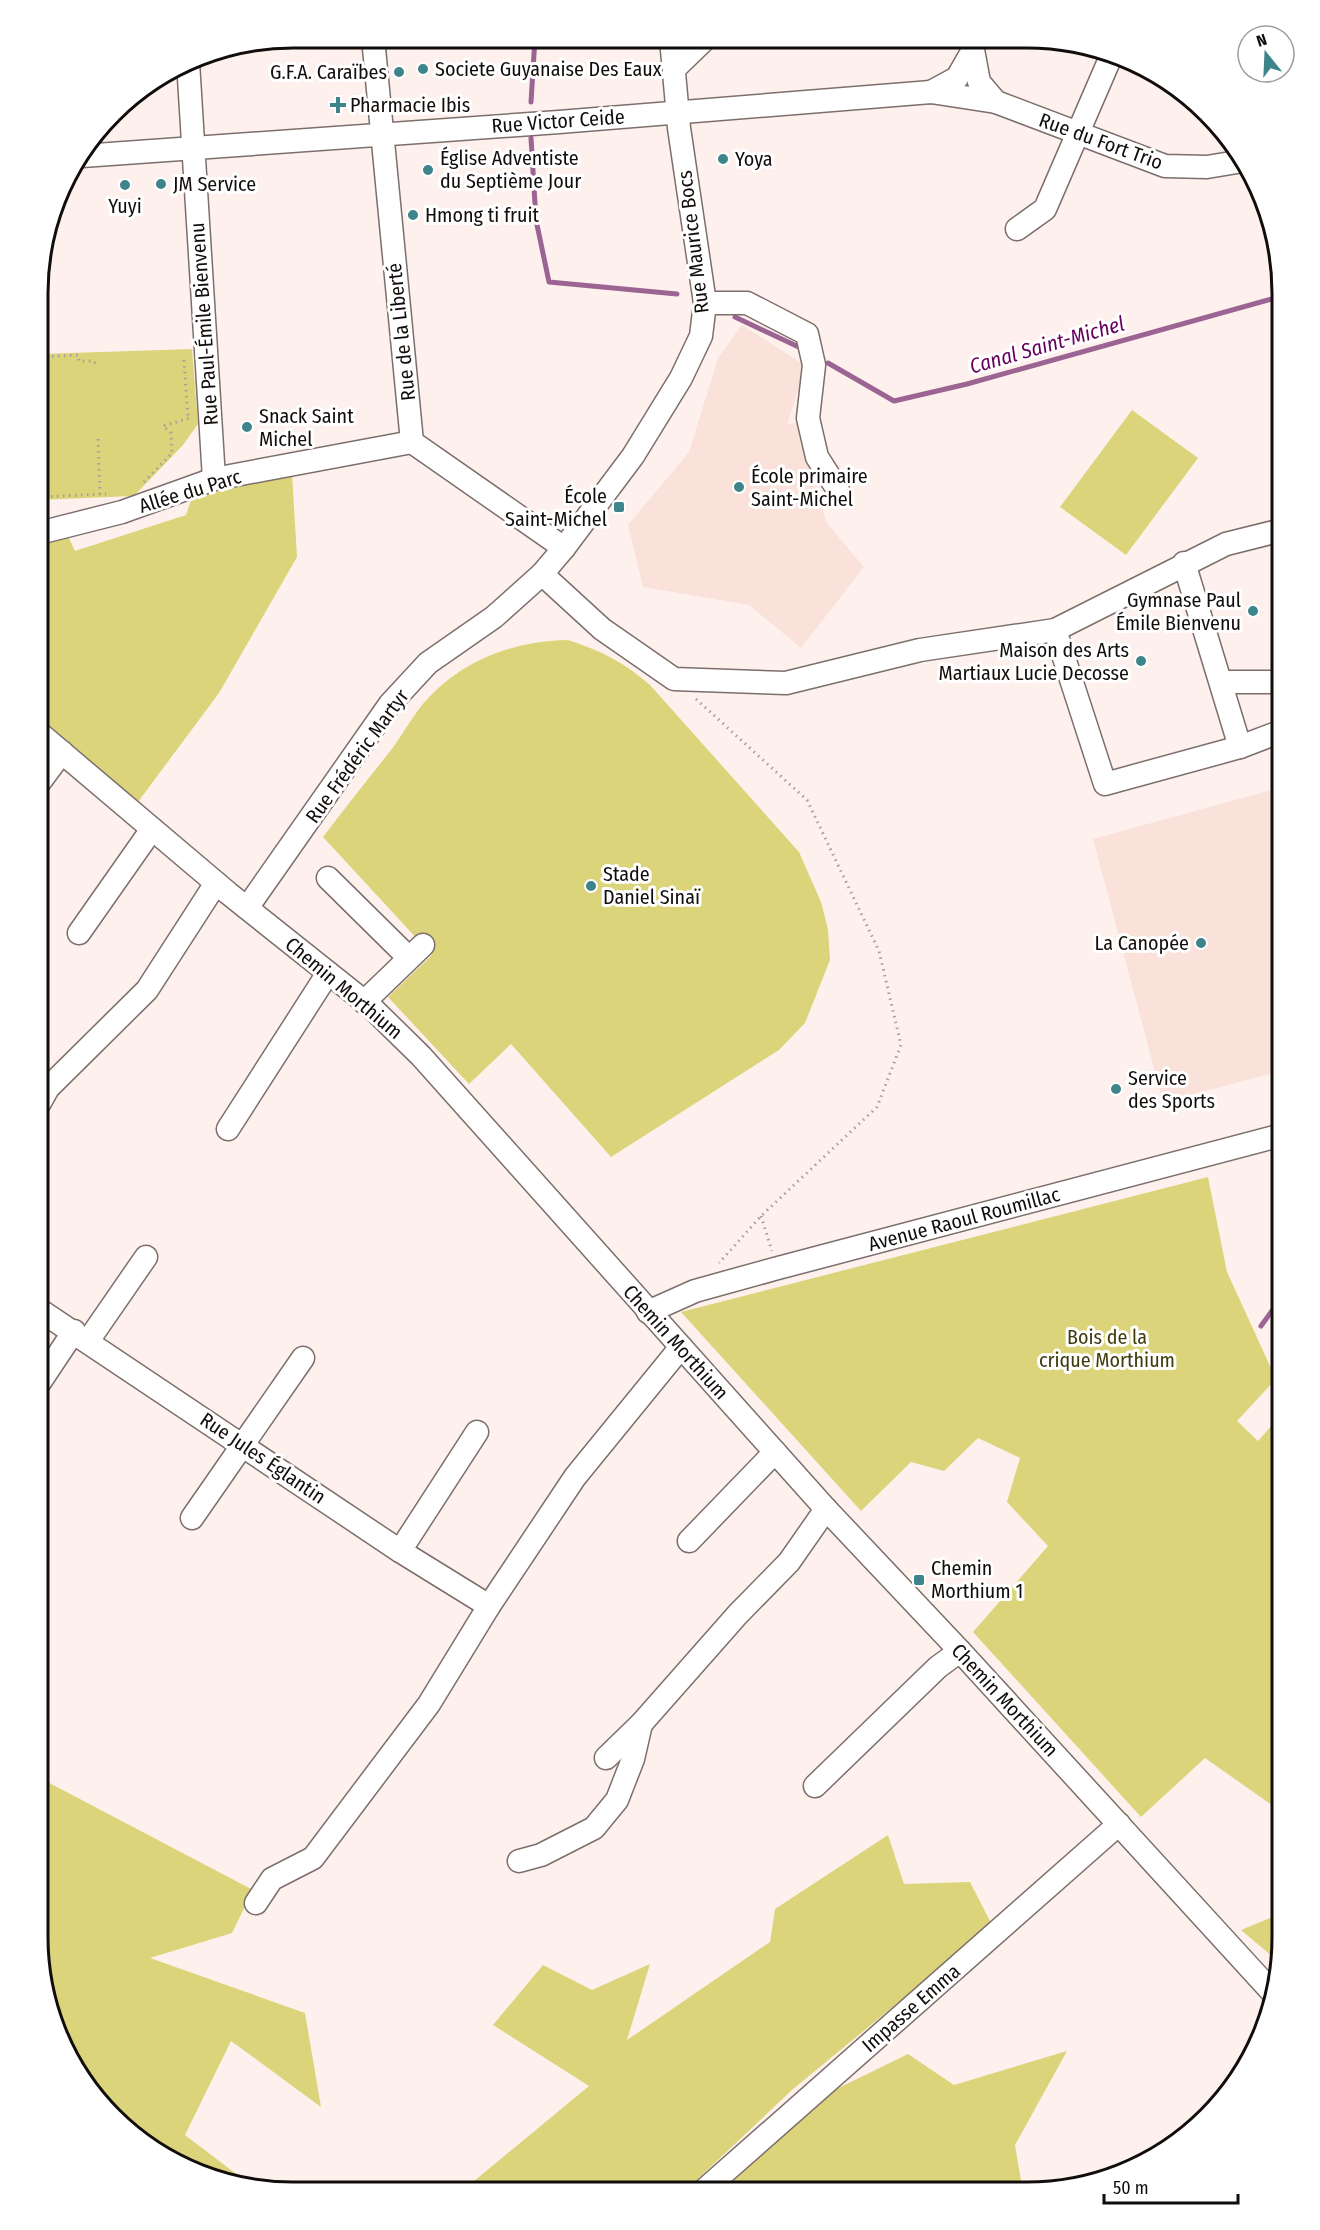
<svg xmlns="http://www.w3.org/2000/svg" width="1320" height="2230" font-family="'Fira Sans Condensed',sans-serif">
	<rect width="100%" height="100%" fill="#fef1ed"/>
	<g fill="#fae2da">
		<path d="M742 325 806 366 787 425 802 421 826 522 864 567 801 648 749 605 643 587 628 525 689 452 718 358Z"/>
		<path d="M1282 787V1071L1163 1102 1093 839Z"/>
	</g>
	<g fill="#dcd47a">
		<path d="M192 349 198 424 183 445 134 496 39 500 40 354Z"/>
		<path d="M1132 410 1198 458 1126 555 1060 507Z"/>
		<path d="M292 473 297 557 219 693 135 806 39 722V541L67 534 75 551 186 515 193 494Z"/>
		<path d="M568 640C600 650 625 663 650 685L799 852 821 902 828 929 830 960 805 1023 779 1050 611 1157 511 1044 469 1084 388 997 432 955 323 837C345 808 368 779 391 750 401 737 409 722 419 709 456 662 511 641 568 640Z"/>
		<path d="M1208 1177 1227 1272 1276 1379 1237 1421 1258 1441 1282 1414V1809L1269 1803 1205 1758 1141 1817 973 1632 1048 1546 1007 1502 1020 1458 978 1438 944 1471 911 1462 861 1511 681 1312Z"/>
		<path d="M38 1777 253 1890 232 1933 150 1958 305 2013 321 2107 231 2041 185 2135 256 2189 195 2173 137 2140 90 2092 57 2035 38 1937Z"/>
		<path d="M888 1835 904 1884 970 1882 992 1925 792 2090 684 2192 462 2191 589 2086 493 2025 543 1965 592 1990 650 1964 627 2040 770 1942 775 1909Z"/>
		<path d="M1282 1913 1280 1963 1241 1930Z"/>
		<path d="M1067 2051 1015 2145 1023 2192H719L820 2097 908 2054 954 2085Z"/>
	</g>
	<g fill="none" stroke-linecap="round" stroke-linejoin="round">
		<g stroke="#9c6493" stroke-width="5">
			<path d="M531 102 535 38"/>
			<path d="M531 138 536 220 549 282 677 294"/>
			<path d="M735 317 803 349"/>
			<path d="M828 363 894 401 967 384 1282 296"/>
			<path d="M1261 1326 1282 1297"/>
		</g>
		<defs>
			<g id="minor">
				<path d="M373 38 412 442 564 548"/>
				<path d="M971 39 979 82 996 102"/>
				<path d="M188 62 214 479"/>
				<path d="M674 69 705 39"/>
				<path d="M931 92 957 78 972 52"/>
				<path d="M82 156 559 122 931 92 996 102 1165 166 1207 167 1243 161"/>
				<path d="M1017 229 1045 209 1112 54"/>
				<path d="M705 303H747L807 334 814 365 808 418 817 457 838 490"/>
				<path d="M39 533 122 512 214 479 412 442"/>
				<path d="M1184 563 1240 747"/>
				<path d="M542 574 602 629 674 679 786 683 920 650 1055 630 1226 544 1282 530"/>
				<path d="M1055 630 1105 784 1240 747 1282 731"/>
				<path d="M1222 682H1282"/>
				<path d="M39 733 228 893 370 1006 421 1056 826 1509 960 1651 1273 1993"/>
				<path d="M39 783 62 752"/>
				<path d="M328 878 409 958"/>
				<path d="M247 908 390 704 428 663 494 617 542 574 564 548 633 456 681 378 701 336 705 303 679 128 671 39"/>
				<path d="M79 933 152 829"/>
				<path d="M364 1002 423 945"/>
				<path d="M39 1104 48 1088 147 990 216 883"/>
				<path d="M228 1129 328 973"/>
				<path d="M38 1309 400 1551 489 1606"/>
				<path d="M648 1312 695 1291 778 1268 1282 1135"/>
				<path d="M88 1341 146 1257"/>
				<path d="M38 1385 74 1331"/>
				<path d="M192 1518 303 1358"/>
				<path d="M689 1541 775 1452"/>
				<path d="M400 1551 477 1432"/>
				<path d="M606 1758 641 1724"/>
				<path d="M815 1786 938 1667 960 1651"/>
				<path d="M519 1861 541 1855 594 1828 617 1800 633 1759 641 1724 738 1614 789 1562 826 1509"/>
				<path d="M256 1903 272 1879 313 1858 429 1704 489 1606 575 1477 681 1347"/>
				<path d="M702 2192 1119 1824"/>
			</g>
		</defs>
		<use href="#minor" stroke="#7c6f6b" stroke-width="25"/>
		<g stroke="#a89e9b" stroke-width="3" stroke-dasharray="1.5 4.5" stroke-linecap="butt">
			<path d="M40 357 78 355 79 361H93L97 364"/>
			<path d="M184 360 188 418"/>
			<path d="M98 439 100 494"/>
			<path d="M144 482 172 453 171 433 163 426 190 418"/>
			<path d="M39 497 106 494"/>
			<path d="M696 699 807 800 879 951 901 1045 877 1107 761 1216 719 1263"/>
			<path d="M761 1216 772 1251"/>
		</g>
		<use href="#minor" stroke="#fff" stroke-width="22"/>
	</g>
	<g fill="#3d848b" stroke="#fff" stroke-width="2">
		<circle cx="423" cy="69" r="6"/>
		<circle cx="399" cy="72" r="6"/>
		<path d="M335 96h6v6h6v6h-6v6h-6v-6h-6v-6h6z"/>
		<circle cx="723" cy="159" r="6"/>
		<circle cx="428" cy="170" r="6"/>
		<circle cx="161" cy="184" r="6"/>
		<circle cx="125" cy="185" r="6"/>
		<circle cx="413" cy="215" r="6"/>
		<circle cx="247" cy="427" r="6"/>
		<circle cx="739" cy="487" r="6"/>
		<rect x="613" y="501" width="12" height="12" rx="3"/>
		<circle cx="1253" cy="611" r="6"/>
		<circle cx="1141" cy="661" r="6"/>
		<circle cx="591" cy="886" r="6"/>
		<circle cx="1201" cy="943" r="6"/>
		<circle cx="1116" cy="1089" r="6"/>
		<rect x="913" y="1574" width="12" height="12" rx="3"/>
	</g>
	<g text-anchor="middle" stroke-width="6" stroke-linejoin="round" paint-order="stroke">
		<g font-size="20" fill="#110d0b" stroke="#fff" text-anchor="start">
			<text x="435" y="76">Societe Guyanaise Des Eaux</text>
			<text x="387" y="79" text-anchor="end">G.F.A. Caraïbes</text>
			<text x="350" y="112">Pharmacie Ibis</text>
			<text x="440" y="165">Église Adventiste<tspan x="440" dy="23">du Septième Jour</tspan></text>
			<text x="735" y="166">Yoya</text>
			<text x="173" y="191">JM Service</text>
			<text x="125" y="213" text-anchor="middle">Yuyi</text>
			<text x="425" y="222">Hmong ti fruit</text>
			<text x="259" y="423">Snack Saint<tspan x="259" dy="23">Michel</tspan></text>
			<text x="751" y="483">École primaire<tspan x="751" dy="23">Saint-Michel</tspan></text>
			<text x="607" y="503" text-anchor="end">École<tspan x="607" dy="23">Saint-Michel</tspan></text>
			<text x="1241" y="607" text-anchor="end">Gymnase Paul<tspan x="1241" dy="23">Émile Bienvenu</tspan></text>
			<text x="1129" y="657" text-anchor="end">Maison des Arts<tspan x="1129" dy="23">Martiaux Lucie Decosse</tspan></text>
			<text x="603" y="881">Stade<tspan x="603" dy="23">Daniel Sinaï</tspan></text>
			<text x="1189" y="950" text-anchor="end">La Canopée</text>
			<text x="1128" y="1085">Service<tspan x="1128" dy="23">des Sports</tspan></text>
			<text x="931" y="1575">Chemin<tspan x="931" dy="23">Morthium 1</tspan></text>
		</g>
		<g font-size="20" fill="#110d0b" stroke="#fff">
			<text transform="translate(558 121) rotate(-4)" y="7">Rue Victor Ceide</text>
			<text transform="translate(1101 141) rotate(20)" y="7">Rue du Fort Trio</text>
			<text transform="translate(693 242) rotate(-97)" y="7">Rue Maurice Bocs</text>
			<text transform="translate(204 324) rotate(-94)" y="7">Rue Paul-Émile Bienvenu</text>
			<text transform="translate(401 332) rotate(-96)" y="7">Rue de la Liberté</text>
			<text transform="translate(190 491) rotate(-17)" y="7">Allée du Parc</text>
			<text transform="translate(357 756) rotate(-54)" y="7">Rue Frédéric Martyr</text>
			<text transform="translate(344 988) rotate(40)" y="7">Chemin Morthium</text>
			<text transform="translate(964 1219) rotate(-15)" y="7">Avenue Raoul Roumillac</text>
			<text transform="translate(676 1342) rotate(48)" y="7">Chemin Morthium</text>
			<text transform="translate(263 1458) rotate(34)" y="7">Rue Jules Églantin</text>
			<text transform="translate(1005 1700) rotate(47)" y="7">Chemin Morthium</text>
			<text transform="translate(911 2008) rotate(-41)" y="7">Impasse Emma</text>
		</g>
		<g font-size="20" fill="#3f3b0d" stroke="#fff">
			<text x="1107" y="1344">Bois de la<tspan x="1107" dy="23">crique Morthium</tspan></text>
		</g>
		<g font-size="21" font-style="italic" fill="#65005e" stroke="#fff">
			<text transform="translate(1047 345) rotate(-16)" y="7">Canal Saint-Michel</text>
		</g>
	</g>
	<path d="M0 0H1320V2230H0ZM293 48H1027A245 245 0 0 1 1272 293V1937A245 245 0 0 1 1027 2182H293A245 245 0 0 1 48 1937V293A245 245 0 0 1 293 48Z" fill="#fff" fill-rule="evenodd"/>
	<path fill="none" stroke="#110d0b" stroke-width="3" d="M293 48H1027A245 245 0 0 1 1272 293V1937A245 245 0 0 1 1027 2182H293A245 245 0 0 1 48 1937V293A245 245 0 0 1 293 48Z"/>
	<g transform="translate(1266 54) rotate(342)"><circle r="28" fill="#ffffff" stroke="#a09e9d" stroke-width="1.5"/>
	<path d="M0-4.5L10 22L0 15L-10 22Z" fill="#3d848b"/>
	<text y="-9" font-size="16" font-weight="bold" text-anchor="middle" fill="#110d0b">N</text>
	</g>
	<path d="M1104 2194v9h134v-9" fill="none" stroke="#110d0b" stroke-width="3"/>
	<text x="1113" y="2194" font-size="18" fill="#110d0b" stroke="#ffffff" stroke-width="4.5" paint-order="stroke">50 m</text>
</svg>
